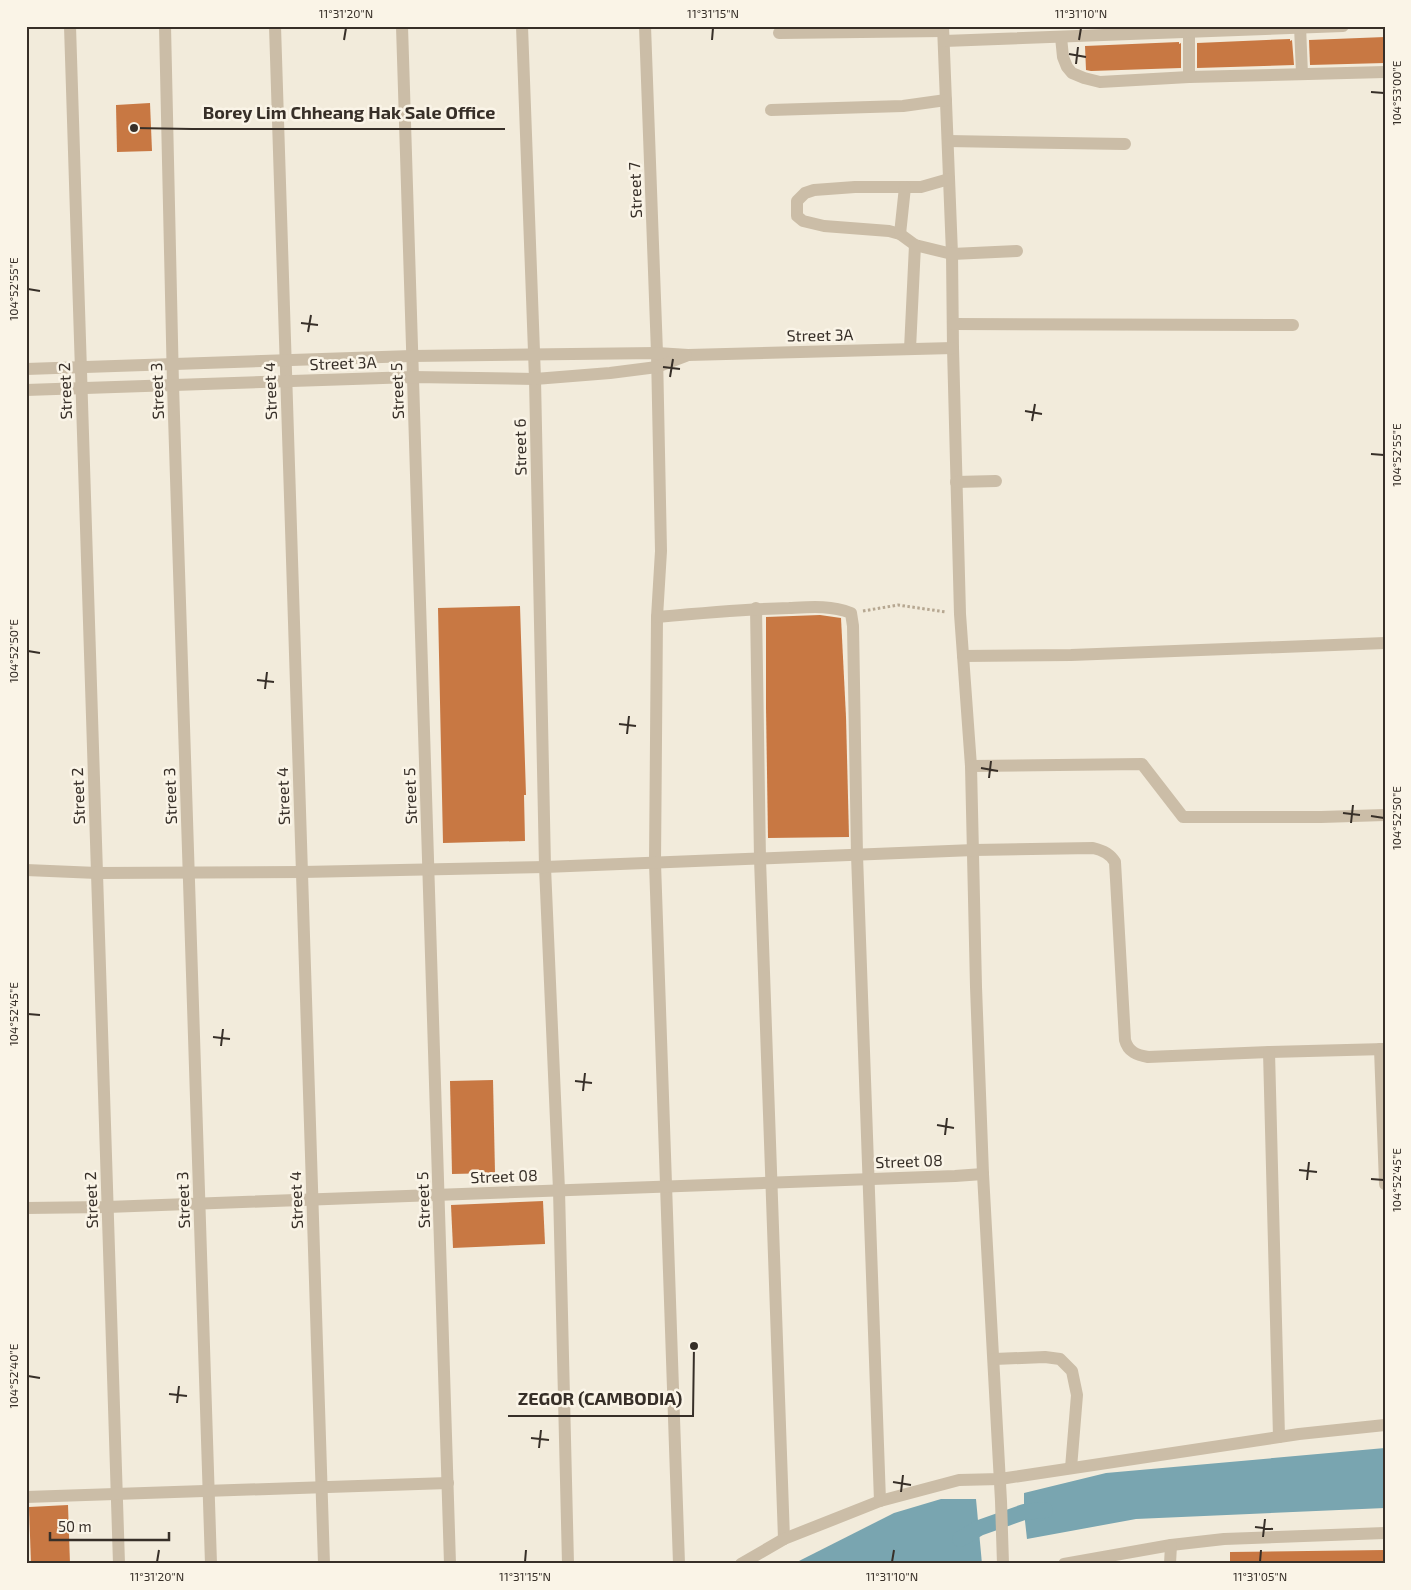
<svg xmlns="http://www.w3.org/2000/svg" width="1411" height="1590" font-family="'Exo 2',sans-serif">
	<rect width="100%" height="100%" fill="#f2ebdb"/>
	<g fill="#79a5b0">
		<path d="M1385 1448V1508L1136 1519 1027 1539 1024 1512V1493L1106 1473Z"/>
		<path d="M941 1499H976L982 1564H793L894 1513Z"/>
	</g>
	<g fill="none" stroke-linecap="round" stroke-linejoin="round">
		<path stroke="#79a5b0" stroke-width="16" d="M960 1539 979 1528 1024 1512 1045 1510"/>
	</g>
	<g fill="#c87843">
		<path d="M1385 37V63L1310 65 1309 40Z"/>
		<path d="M1290 39V41L1292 40 1294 65 1197 68V43Z"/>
		<path d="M1179 42V44L1181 43V68L1091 71 1086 70 1085 46Z"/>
		<path d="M150 103 152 151 117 152 116 105Z"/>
		<path d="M520 606 526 795H524L525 841 443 843 438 608Z"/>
		<path d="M820 615 841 618 846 717 849 837 768 838 766 707V617Z"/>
		<path d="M493 1080 495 1173 452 1174 450 1081Z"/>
		<path d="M543 1201 545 1244 453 1248 451 1205Z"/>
		<path d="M68 1505 70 1564H31L29 1507Z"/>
		<path d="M1385 1550V1564H1230V1552Z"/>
	</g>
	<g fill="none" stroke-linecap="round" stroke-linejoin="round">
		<path stroke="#b6a791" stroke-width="3" stroke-dasharray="2.5 2.5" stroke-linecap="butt" d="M863 611 898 605 946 612"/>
		<g stroke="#cbbda7" stroke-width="12">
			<path d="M70 26 119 1564"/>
			<path d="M165 26 173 385 211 1564"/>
			<path d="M275 26 324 1564"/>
			<path d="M402 26 450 1564"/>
			<path d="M522 26 535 379 545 867 559 1190 568 1564"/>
			<path d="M645 26 657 353 661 551 657 617 655 863 679 1564"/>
			<path d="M943 26 952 254 953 348 960 614 971 766 976 987 983 1174 1001 1501 1003 1564"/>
			<path d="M1189 26V77"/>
			<path d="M1300 26 1302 74"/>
			<path d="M779 33 943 31"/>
			<path d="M1061 37 1063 57 1067 67 1072 73 1084 78 1100 82 1189 77 1385 72"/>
			<path d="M944 41 1343 26"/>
			<path d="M771 110 903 106 946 100"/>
			<path d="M948 141 1125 144"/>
			<path d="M949 179 921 187H855L814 190 805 193 797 201V216L803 221 824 226 889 231 900 234 915 245 952 254 1017 251"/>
			<path d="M900 234 905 187"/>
			<path d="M953 324 1293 325"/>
			<path d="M910 349 915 245"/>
			<path d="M26 369 412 356 657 353 688 355 953 348"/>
			<path d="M26 390 413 377 535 379 610 373 657 367 686 356"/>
			<path d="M956 482 996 481"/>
			<path d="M756 608 760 859 784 1539"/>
			<path d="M657 617C701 613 745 609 789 608 810 607 830 605 851 613L853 626 857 855 880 1501"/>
			<path d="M963 656 1071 655 1385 643"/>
			<path d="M971 766 1142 764 1183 817H1321L1385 815"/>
			<path d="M26 870 97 873 302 872 545 867 974 850 1093 848C1102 850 1110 853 1115 862L1125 1040C1128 1052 1137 1055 1148 1057L1269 1052 1385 1049"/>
			<path d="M1380 1049 1385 1184"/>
			<path d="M1269 1052 1279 1437"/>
			<path d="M26 1208 107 1207 955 1176 983 1174"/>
			<path d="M994 1359 1045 1357 1060 1359 1072 1371 1077 1395 1071 1468"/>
			<path d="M26 1497 448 1483"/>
			<path d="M741 1564 784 1539 880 1501 959 1480 1000 1479 1299 1434 1385 1425"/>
			<path d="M1064 1564 1171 1545 1224 1539 1385 1533"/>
			<path d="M1170 1564 1171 1545"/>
		</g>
	</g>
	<path fill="none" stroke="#372f28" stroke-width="2" d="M344 40 346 28M712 40 713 28M1079 40 1081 28M1069 54 1086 57M1076 64 1078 47M1371 92 1384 93M28 289 40 291M301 323 318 325M308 332 311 315M663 367 680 369M670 377 673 359M1025 411 1042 414M1032 421 1035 404M1371 454 1384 455M28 651 40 653M257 680 274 682M265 689 267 672M619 724 636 726M627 734 629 716M981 768 998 771M989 778 991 761M1343 813 1360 815M1371 816 1384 818M1351 823 1353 805M28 1014 40 1015M213 1037 230 1039M221 1046 223 1029M575 1081 592 1083M583 1091 585 1073M937 1125 954 1128M945 1135 947 1118M1299 1170 1317 1172M1371 1179 1384 1180M1307 1180 1309 1162M28 1376 40 1378M169 1394 187 1396M177 1403 179 1386M531 1438 549 1440M539 1448 541 1430M893 1482 911 1485M901 1492 903 1475M1255 1527 1273 1529M1263 1537 1265 1519M157 1562 159 1550M525 1562 526 1550M892 1562 894 1550M1260 1562 1261 1550"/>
	<g text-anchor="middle" stroke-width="5" stroke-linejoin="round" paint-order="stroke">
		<g font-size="16" fill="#372f28" stroke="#faf4e7">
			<text transform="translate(635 190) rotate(-92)" y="6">Street 7</text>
			<text transform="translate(820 335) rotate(-1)" y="6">Street 3A</text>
			<text transform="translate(343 363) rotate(-2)" y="6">Street 3A</text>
			<text transform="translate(65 391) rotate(-92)" y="6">Street 2</text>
			<text transform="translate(157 391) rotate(-92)" y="6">Street 3</text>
			<text transform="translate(270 391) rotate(-92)" y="6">Street 4</text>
			<text transform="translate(397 391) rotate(-92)" y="6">Street 5</text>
			<text transform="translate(520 447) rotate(-91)" y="6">Street 6</text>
			<text transform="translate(78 796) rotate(-92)" y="6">Street 2</text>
			<text transform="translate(170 796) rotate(-92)" y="6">Street 3</text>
			<text transform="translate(283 796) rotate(-92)" y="6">Street 4</text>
			<text transform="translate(410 796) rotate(-92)" y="6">Street 5</text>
			<text transform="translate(909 1161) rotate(-2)" y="6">Street 08</text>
			<text transform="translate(504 1176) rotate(-2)" y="6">Street 08</text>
			<text transform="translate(91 1200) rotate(-92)" y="6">Street 2</text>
			<text transform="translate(183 1200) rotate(-92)" y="6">Street 3</text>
			<text transform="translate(296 1200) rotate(-92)" y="6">Street 4</text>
			<text transform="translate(423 1200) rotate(-92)" y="6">Street 5</text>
		</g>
	</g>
	<path fill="none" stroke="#372f28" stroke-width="2" d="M134 128L192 129H505M694 1346L693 1416H508"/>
	<g fill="#372f28" stroke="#faf4e7" stroke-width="2">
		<circle cx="134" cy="128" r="5"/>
		<circle cx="694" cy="1346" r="5"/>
	</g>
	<g font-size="18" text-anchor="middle" font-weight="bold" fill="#372f28" stroke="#faf4e7" stroke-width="5" stroke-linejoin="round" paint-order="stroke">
		<text x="349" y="119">Borey Lim Chheang Hak Sale Office</text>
		<text x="600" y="1405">ZEGOR (CAMBODIA)</text>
	</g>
	<rect width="1411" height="1590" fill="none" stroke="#faf4e7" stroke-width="55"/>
	<path d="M50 1532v8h119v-8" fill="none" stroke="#372f28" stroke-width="2.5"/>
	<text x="58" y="1532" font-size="15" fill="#372f28" stroke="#faf4e7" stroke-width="4" paint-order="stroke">50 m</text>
	<rect x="28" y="28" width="1356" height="1534" fill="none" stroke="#372f28" stroke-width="2"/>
	<g font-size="12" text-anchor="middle" fill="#372f28">
		<text x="346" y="18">11°31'20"N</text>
		<text x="713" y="18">11°31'15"N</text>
		<text x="1081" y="18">11°31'10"N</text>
		<text transform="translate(1397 93) rotate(-90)" y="4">104°53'00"E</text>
		<text transform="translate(14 289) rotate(-90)" y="4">104°52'55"E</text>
		<text transform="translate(1397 455) rotate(-90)" y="4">104°52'55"E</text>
		<text transform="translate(14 651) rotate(-90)" y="4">104°52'50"E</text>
		<text transform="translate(1397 818) rotate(-90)" y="4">104°52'50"E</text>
		<text transform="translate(14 1014) rotate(-90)" y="4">104°52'45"E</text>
		<text transform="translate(1397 1180) rotate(-90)" y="4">104°52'45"E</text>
		<text transform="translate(14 1376) rotate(-90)" y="4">104°52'40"E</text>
		<text x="157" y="1581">11°31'20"N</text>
		<text x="525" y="1581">11°31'15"N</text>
		<text x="892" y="1581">11°31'10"N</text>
		<text x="1260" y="1581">11°31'05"N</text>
	</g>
</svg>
